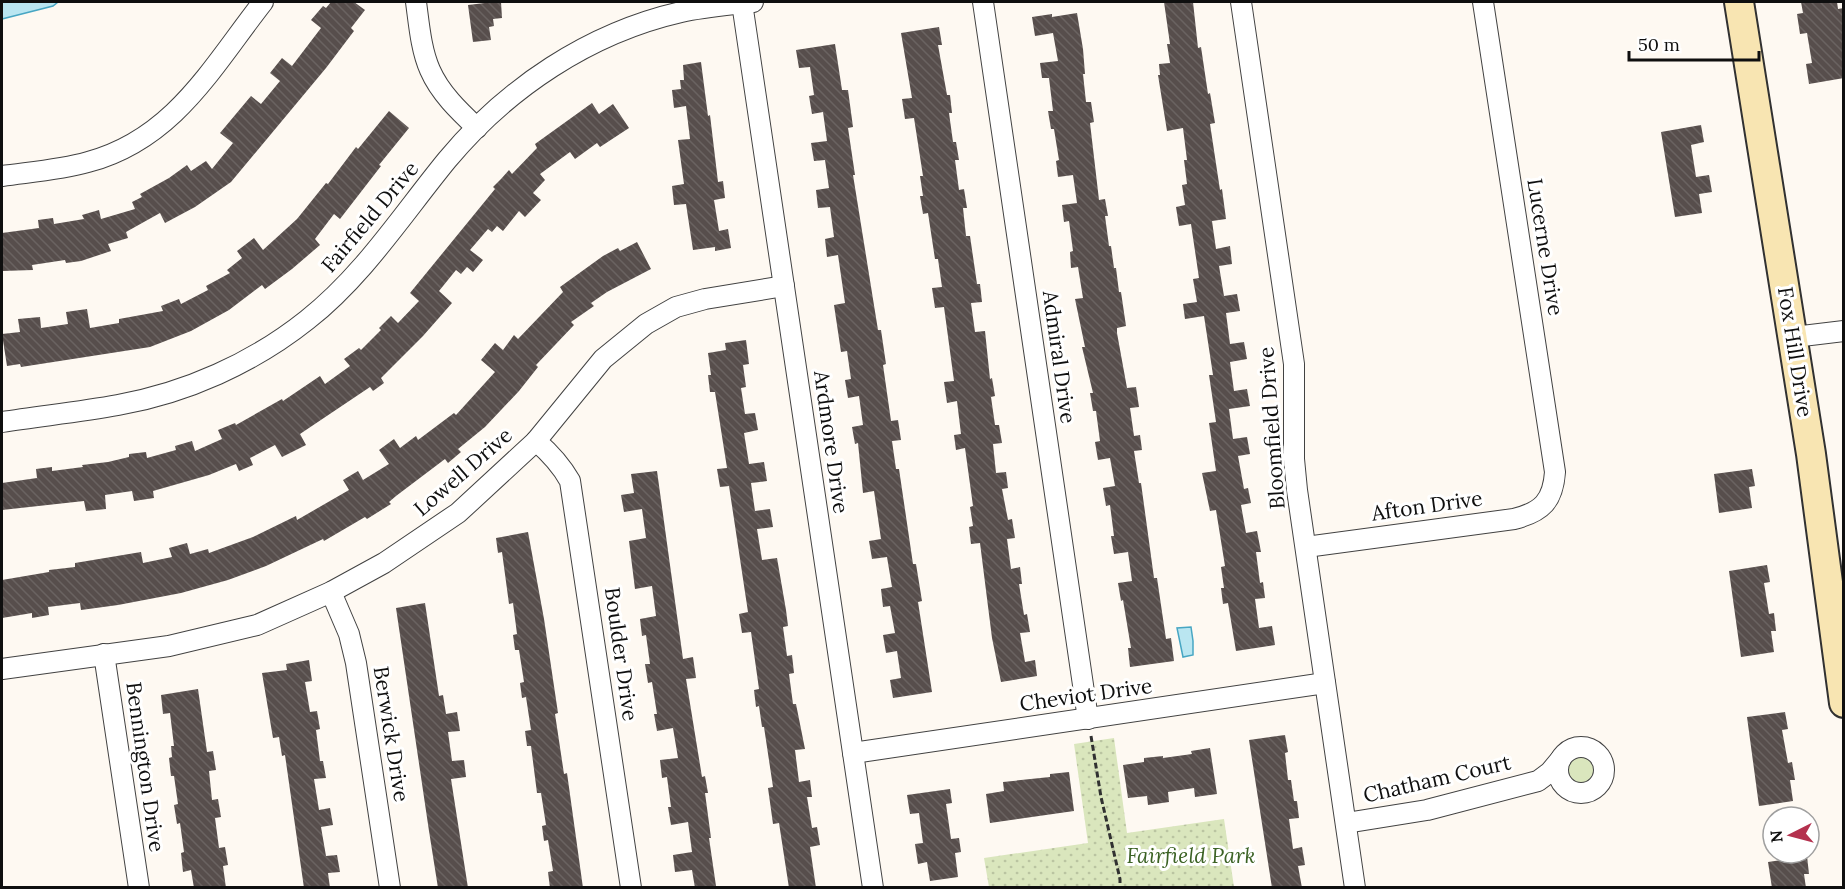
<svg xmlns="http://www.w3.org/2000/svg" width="1845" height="889" font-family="Lora,serif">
	<defs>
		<pattern id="park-dots" width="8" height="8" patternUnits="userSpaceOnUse" patternTransform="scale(1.5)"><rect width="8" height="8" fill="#dae6bd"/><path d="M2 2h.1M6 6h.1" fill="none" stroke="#bac4a1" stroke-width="1.8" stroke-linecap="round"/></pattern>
		<pattern id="building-back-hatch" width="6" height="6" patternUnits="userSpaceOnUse" patternTransform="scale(1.5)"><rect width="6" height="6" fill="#574e4c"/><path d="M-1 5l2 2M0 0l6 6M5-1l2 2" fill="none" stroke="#6a6361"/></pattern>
	</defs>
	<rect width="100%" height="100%" fill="#fef9f2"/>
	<circle fill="#dae6bd" cx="1581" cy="770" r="13"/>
	<path fill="url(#park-dots)" d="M1114 738 1127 833 1224 819 1234 887H989L984 858 1088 843 1074 744Z"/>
	<g fill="#bae6f1" stroke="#47a6c3" stroke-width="1.5">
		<path d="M2 2H58L53 6 2 19Z"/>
		<path d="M1191 627 1193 641V655L1183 657 1177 628Z"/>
	</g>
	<g fill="url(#building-back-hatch)">
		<path d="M331 2H354L365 10 351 28 354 31 326 68 231 182 195 207 165 223 160 213 126 232 128 238 108 244 111 251 81 261 66 263 65 260 32 265 33 270 2 271V233L39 228 38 220 53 218 54 224 84 219 82 215 99 210 101 219 135 209 132 202 142 197 140 194 169 178 187 165 191 171 206 161 212 169 233 143 220 133 251 96 261 104 280 81 270 73 282 58 292 66 321 28 311 20 323 6 326 8Z"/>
		<path d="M493 2H501L502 18 493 19 494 26 489 27 491 40 473 42 468 5Z"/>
		<path d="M1164 2H1193L1198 48 1201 47 1208 94 1210 93 1215 123 1210 124 1220 190 1222 189 1226 219 1212 221 1216 249 1230 246 1232 264 1219 266 1224 296 1237 294 1240 311 1226 313 1230 344 1244 342 1247 359 1230 362 1234 391 1247 389 1250 406 1229 409 1233 439 1247 437 1250 454 1238 456 1244 489 1248 488 1251 503 1241 505 1246 533 1257 531 1261 552H1256L1260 583 1263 582 1265 598 1255 599 1259 628 1272 626 1275 645 1236 651 1228 603 1223 604 1221 588H1224L1221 567 1225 566 1216 510 1210 511 1202 473 1216 471 1209 423 1216 422 1209 375H1213L1204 316 1185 319 1183 304 1197 302 1193 279 1199 278 1191 224 1179 226 1176 207 1185 205 1182 185 1187 184 1184 160H1187L1183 128 1167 131 1158 75H1160L1159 64 1170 63 1167 44H1170Z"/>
		<path d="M1801 2H1837L1838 9 1844 8V78L1809 84 1806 64 1812 63 1807 33 1800 34 1797 14 1803 13Z"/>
		<path d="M1077 13 1083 49 1085 74H1083L1086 102H1091L1094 122 1090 123 1099 200 1105 199 1108 216H1105L1109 246H1111L1114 268H1116L1119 292H1121L1126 326 1117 328V333L1127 388 1136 387 1139 407 1130 408 1134 436 1140 435 1142 450 1134 451 1139 483H1141L1154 578H1157L1166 639 1171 638 1174 661 1130 667 1128 648H1131L1123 600 1121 601 1118 583 1132 581 1128 552 1114 554 1111 536H1114L1110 505 1106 506 1103 488 1115 486 1110 458 1098 460 1095 442 1100 441 1096 411H1093L1090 393H1093L1082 347H1085L1075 299 1083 298 1078 267 1071 268 1070 252 1073 251 1069 221 1064 222 1062 205 1077 203 1073 175 1058 177 1056 161 1059 160 1054 129H1051L1048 111H1053L1049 78H1042L1040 63 1058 61 1053 33 1035 36 1032 17 1052 14V17Z"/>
		<path d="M939 27 942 45H938L947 95H950L952 113H949L953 142H956L959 160H955L959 190 964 189 967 208H963L966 236H970L977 284H980L982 302 971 303 975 332 985 331 990 379 992 378 995 396 991 397 995 425H999L1002 443 993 444 996 473 1006 472 1008 488 1002 489 1008 520 1012 519 1015 538 1007 539 1011 569 1020 567 1022 584H1019L1024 615 1027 614 1030 632 1020 633 1025 662 1035 660 1037 676 1001 682 992 638 980 543 971 544 969 527 973 526 970 507 973 506 965 448 956 450 954 435 961 434 957 401 947 403 944 382 954 381 944 307 935 308 932 288 942 287 938 259H935L928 213 923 214 920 196H923L920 176H923L914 118 905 119 902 99 912 98 901 33Z"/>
		<path d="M835 44 842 90H848L853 127 848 128 855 175H853L878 330H881L886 364 883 365 891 421 898 420 901 440 892 441 896 469H899L913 564H916L922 601 918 602 932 692 893 698 890 680 901 678 897 651 886 653 883 635 895 633 890 606 883 607 881 589 892 587 887 557 872 559 869 541 881 539 874 491 863 493 858 443 855 444 852 427 863 425 859 396 848 398 845 380 851 379 847 351 841 352 834 305 845 303 838 255 827 257 825 239 834 237 830 207 818 208 816 190 829 188 825 160 814 161 811 143 827 141 823 112 812 114 809 96 814 95 810 67 799 68 796 50Z"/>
		<path d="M701 62 708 116 710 115 718 182 723 181 725 198 714 200 719 231 728 229 731 248 715 251V247L693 250 686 204 674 205 672 186 684 184 678 140 690 139 686 106 674 108 672 90 681 89 680 80H684L683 65Z"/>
		<path d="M592 103 599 114 613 104 629 128 600 147 597 143 575 159 570 152 540 174 545 180 533 193 541 200 525 217 519 211 503 231 497 226 492 232 488 229 470 250 483 260 473 272 467 267 461 274 456 270 439 291 452 303 423 336 381 378 384 383 373 391 370 387 300 434 306 445 282 457 275 445 250 458 253 465 239 471 236 464 209 475 153 491 154 498 134 501 132 491 105 495 106 509 86 511 84 501 2 510V483L37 478 36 469 52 467V471L83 467 82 465 108 462 129 457V454L146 452 147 458 176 450 175 446 192 441 195 451 222 439 218 430 235 423 236 425 282 399 283 401 320 376 325 384 350 366 344 359 359 348 361 350 381 330 379 328 391 316 398 323 419 301 410 293 495 189 493 187 501 179 509 170 512 174 537 148 535 144Z"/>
		<path d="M389 111 409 128 379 165 381 166 340 219 334 214 315 239 320 245 292 269 265 289 262 285 229 310 191 331 150 347 21 367 20 364 7 366 2 334 20 332 18 319 40 317 41 328 68 324 66 312 87 309 90 328 119 323V319L163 311 161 306 179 299 181 304 208 290 206 286 230 273 227 270 242 258 237 251 254 238 263 250 297 219 326 183 328 184 356 147 358 149Z"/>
		<path d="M1701 125 1704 142 1691 145 1696 177 1709 175 1712 192 1699 194 1702 213 1675 217 1661 132Z"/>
		<path d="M637 242 651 269 607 292 591 303 594 306 571 322 574 325 536 365 538 367 519 391 485 427 458 449 461 452 448 463 445 459 396 496 389 502 391 504 367 519 365 517 324 541 323 539 266 566 228 580 181 593 118 605 81 610 80 603 48 607 49 615 32 618V613L2 618V580L49 572V570L75 567V563L141 552 143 563 172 557 169 548 187 543 190 554 208 549 209 553 253 537 296 516 297 520 349 490 343 480 358 471 363 480 389 464 379 450 394 439 400 448 416 436 418 440 454 413 456 415 495 372 481 360 495 343 503 350 514 335 518 339 563 292 560 287 603 256 618 248 620 251Z"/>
		<path d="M746 340 749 364 743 365 746 387 741 388 745 414 755 413 758 430 744 433 749 464 764 462 767 481 751 483 755 511 770 509 773 527 757 529 762 560 777 558 786 610 788 626 783 627 787 656 792 655 794 673 789 674 793 704H796L805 749 795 750 799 782 810 780 812 797H807L812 828 817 827 820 845 810 847 816 888H789L779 823 773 824 768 788 773 787 764 727H762L759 706 756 707 754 690 759 689 751 632 742 633 739 614 748 612 729 486 720 487 717 469 727 468 715 392H710L708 375H711L708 353 726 350 725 343Z"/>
		<path d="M1752 469 1755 486 1749 487 1752 508 1719 513 1714 474Z"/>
		<path d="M657 471 683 659 693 657 696 678 686 679 702 777 705 776 708 793H705L711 838H709L716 886 703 888H695L692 870 675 872 673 855 692 852 688 822 671 825 668 807H671L667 777 662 778 660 760 678 758 673 728 657 731 654 714H657L652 682 648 683 645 664H650L646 635 642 636 640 619 656 616 652 586 635 589 629 541 646 538 642 509 624 512 621 495 634 493 631 474Z"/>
		<path d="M528 532 544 619 558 713 555 714 564 774 567 773 583 888H550L548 872 553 871 548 840 544 841 542 826 546 825 541 793H537L531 746H527L525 731 531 730 526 697 522 698 520 683 524 682 519 650H515L513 635 517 634 513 603 509 604 502 552 498 553 496 538Z"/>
		<path d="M1767 565 1770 582 1764 583 1769 614 1774 613 1776 631H1771L1774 652 1741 657 1729 571Z"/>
		<path d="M425 603 439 696 443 695 446 714 457 712 460 731 448 732 452 761 464 760 466 777 451 779 468 888H438L429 831 396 608Z"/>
		<path d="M309 660 312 681 305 682 310 712 317 711 320 729 316 730 320 761H323L326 778 314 779 319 810 330 808 333 825 321 827 326 856 337 855 340 872 328 873 330 888H304L285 755 282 756 279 737 273 738 262 673 287 670 286 664Z"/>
		<path d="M198 689 207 752 213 751 216 770 209 771 212 800 218 799 221 817 215 818 219 848 225 847 228 865 223 866 226 888H194L191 870 183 872 181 853 184 852 180 823 177 824 174 805 178 804 174 776H171L169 758 172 757 171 746H174L170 713 163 714 161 695Z"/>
		<path d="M1785 712 1788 729 1782 730 1788 763 1792 762 1795 780H1790L1793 801 1759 806 1747 717Z"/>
		<path d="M1285 735 1288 752 1285 753 1288 780H1291L1294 801H1297L1299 818 1289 819 1293 849 1302 847 1305 865 1298 866 1302 888H1272L1249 740Z"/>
		<path d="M1210 748 1217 794 1195 797 1194 788 1168 792 1169 802 1148 805 1147 796 1128 798 1123 765 1144 762V758L1163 756V758L1192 754 1191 751Z"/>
		<path d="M1069 772 1074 811 990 823 986 794 1004 791 1003 782 1050 777V774Z"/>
		<path d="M950 789 952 803 946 804 951 839 959 838 961 852 955 853 958 877 930 881 927 862 918 864 915 844 923 843 919 813 910 814 907 795Z"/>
		<path d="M1807 856 1809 874H1804L1806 888H1772L1768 862Z"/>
	</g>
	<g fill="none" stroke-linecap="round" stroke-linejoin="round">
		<defs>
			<g id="street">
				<path d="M416 2C419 24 421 50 430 70 440 93 459 111 477 128"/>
				<path d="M983 2 1088 719"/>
				<path d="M1241 2 1294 364V459L1297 490 1355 888"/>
				<path d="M742 3 873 888"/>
				<path d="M2 176C30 172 60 170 88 162 174 139 212 67 263 2"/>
				<path d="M1794 337 1844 331"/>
				<path d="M2 422C40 416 80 412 118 405 186 393 253 363 307 320 363 276 402 215 447 160 507 88 589 33 681 12 704 7 729 5 753 2"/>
				<path d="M536 441C550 453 561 465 570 481L631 888"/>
				<path d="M1306 547 1514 519C1542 512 1553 501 1555 472L1483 2"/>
				<path d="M331 592 349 634 356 663 390 888"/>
				<path d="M104 654 139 888"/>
				<path d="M2 669 169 646 257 625 331 592 384 563 458 513 536 441 603 359 646 324 676 307 705 299 784 286"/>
				<circle cx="1581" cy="770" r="23"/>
				<path d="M853 753 1325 683"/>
				<path d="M1346 823 1427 810 1538 781 1550 772 1560 760"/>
			</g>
			<path id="secondary" d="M1739 2 1811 454 1844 703"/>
		</defs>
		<use href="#street" stroke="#424242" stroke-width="22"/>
		<use href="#secondary" stroke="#313131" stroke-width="32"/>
		<path stroke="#313131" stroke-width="3" stroke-dasharray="6 3" stroke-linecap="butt" d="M1091 736 1101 797 1120 879V888"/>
		<use href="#street" stroke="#fff" stroke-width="20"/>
		<use href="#secondary" stroke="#f8e5b2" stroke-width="28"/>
	</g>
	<g text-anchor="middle" stroke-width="6" stroke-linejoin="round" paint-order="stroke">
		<g font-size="21" fill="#0f0f0f" stroke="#fff">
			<text transform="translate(370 217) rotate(-50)" y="7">Fairfield Drive</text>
			<text transform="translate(1545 247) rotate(81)" y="7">Lucerne Drive</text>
			<text transform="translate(1795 352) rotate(81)" y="7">Fox Hill Drive</text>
			<text transform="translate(1059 357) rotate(82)" y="7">Admiral Drive</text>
			<text transform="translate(1272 428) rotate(-94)" y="7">Bloomfield Drive</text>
			<text transform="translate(831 442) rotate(82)" y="7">Ardmore Drive</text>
			<text transform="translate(463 472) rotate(-41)" y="7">Lowell Drive</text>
			<text transform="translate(1427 506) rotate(-8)" y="7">Afton Drive</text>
			<text transform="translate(621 654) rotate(82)" y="7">Boulder Drive</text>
			<text transform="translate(1086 695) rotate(-8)" y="7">Cheviot Drive</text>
			<text transform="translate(391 734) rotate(81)" y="7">Berwick Drive</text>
			<text transform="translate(145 767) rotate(82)" y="7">Bennington Drive</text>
			<text transform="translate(1437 779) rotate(-13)" y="7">Chatham Court</text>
		</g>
		<g font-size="21" font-style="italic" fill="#3b6224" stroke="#fff">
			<text x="1191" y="863">Fairfield Park</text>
		</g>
	</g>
	<rect width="1845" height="889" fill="none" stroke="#0f0f0f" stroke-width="6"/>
	<g transform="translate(1791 835) rotate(264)"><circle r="28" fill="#ffffff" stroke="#9f9f9f" stroke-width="1.5"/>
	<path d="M0-4.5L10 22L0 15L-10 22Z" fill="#b4314e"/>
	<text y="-9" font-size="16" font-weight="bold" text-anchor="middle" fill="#0f0f0f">N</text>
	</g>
	<path d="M1629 51v9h130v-9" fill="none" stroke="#0f0f0f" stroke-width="3"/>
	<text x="1638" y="51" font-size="18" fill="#0f0f0f" stroke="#ffffff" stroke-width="4.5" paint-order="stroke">50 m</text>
</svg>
